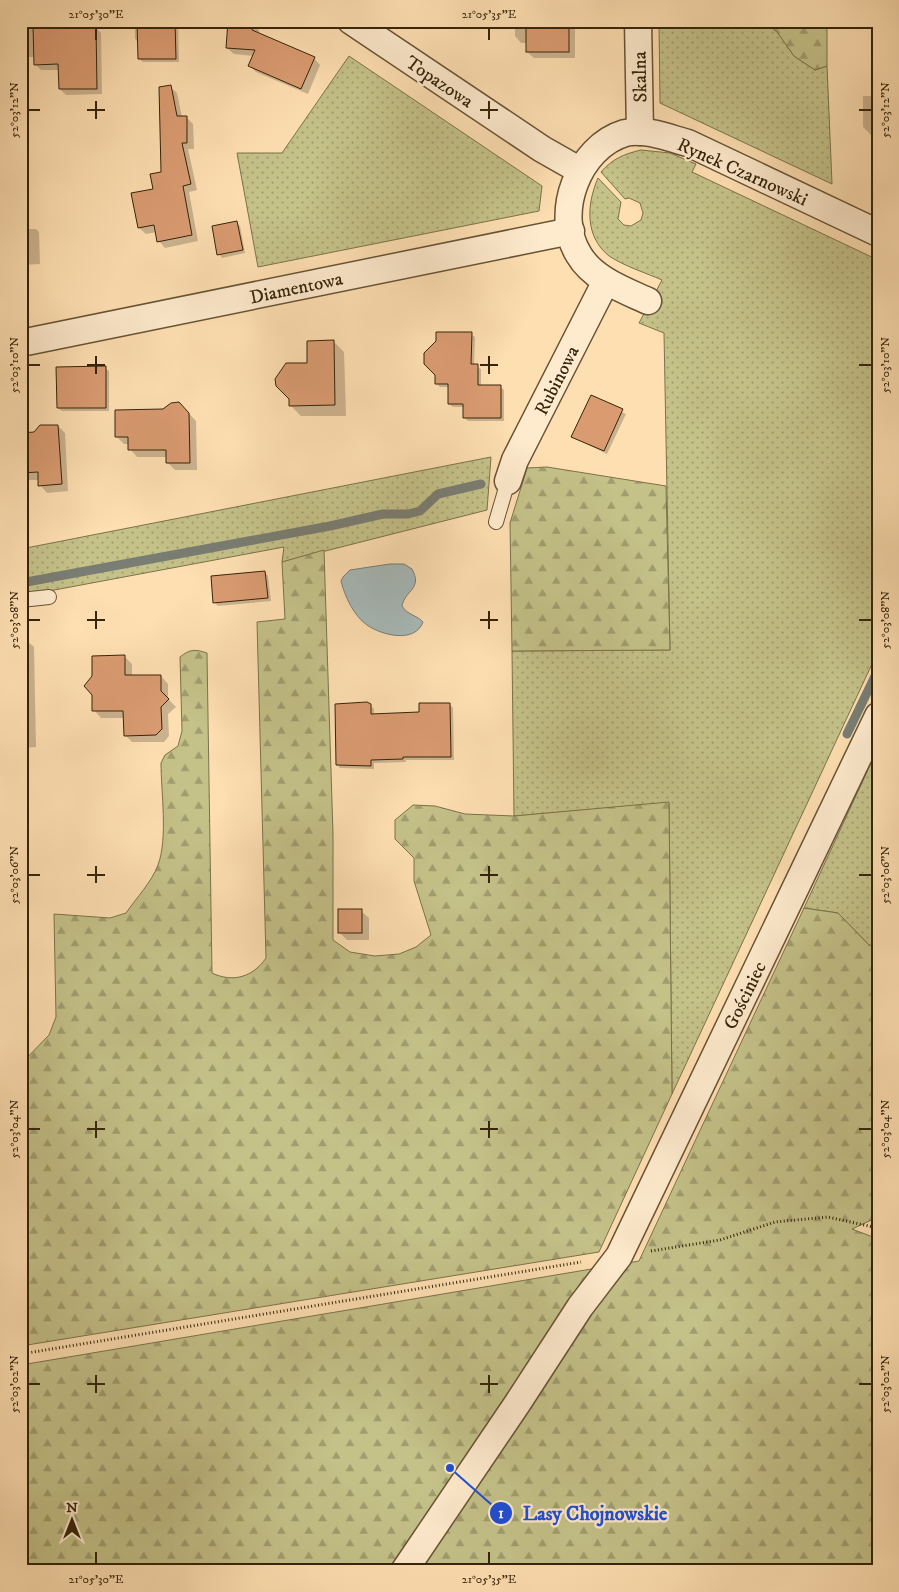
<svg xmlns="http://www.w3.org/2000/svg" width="899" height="1592" font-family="'IM FELL DW Pica',serif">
	<defs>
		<pattern id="grass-dots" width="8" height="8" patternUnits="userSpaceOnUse" patternTransform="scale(1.25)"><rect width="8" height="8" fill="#c4c189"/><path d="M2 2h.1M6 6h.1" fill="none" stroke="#a09d6e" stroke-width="1.8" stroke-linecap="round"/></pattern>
		<pattern id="forest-firs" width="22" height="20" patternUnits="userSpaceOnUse" patternTransform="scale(1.25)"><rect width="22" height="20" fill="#c4c189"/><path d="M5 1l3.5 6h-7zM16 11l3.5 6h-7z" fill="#a09d6e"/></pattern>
	</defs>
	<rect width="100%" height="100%" fill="#fedfb2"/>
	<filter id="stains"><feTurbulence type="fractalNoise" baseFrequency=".004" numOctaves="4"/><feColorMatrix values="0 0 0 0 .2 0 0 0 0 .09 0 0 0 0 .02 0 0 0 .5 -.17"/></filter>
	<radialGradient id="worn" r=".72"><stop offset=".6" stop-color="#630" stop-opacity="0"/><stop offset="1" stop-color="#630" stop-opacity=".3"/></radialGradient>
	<g fill="url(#grass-dots)" stroke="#7c724a">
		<path d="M659 21H763L777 31 794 56 815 70 827 66 832 184 660 103Z"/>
		<path d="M349 56 542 186 539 211 258 267 237 153H282Z"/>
		<path d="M641 150 670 153 696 164 692 172 878 260V651L672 1094 669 803 514 816 512 651 670 650 664 333 639 323 662 280C646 273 624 266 609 256 584 236 587 203 598 178L621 202 618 219 624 225 631 226 641 220 643 213 640 203 629 198 625 199 601 172C612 159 624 154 641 150Z"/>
		<path d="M491 457 487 510 282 562 284 547 49 591 21 593V549Z"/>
		<path d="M878 748V947L869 945 838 913 804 908Z"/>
	</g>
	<g fill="url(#forest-firs)" stroke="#7c724a">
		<path d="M763 21H827V66L815 70 794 56 777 32Z"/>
		<path d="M547 467 666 486 670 650 512 651 510 523 527 468Z"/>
		<path d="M324 550 333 834V940L350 952 375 956 399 954 416 947 431 935 414 881V858L395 839V820L413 805 435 806 465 814 514 816 669 802 672 1094 599 1252 21 1346V1064L49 1035 56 1017 54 914 110 918 126 913C137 897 151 883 158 865 168 838 161 792 161 763L165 755 178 746 182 731 180 657C190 649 195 649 207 653L212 973C233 983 253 977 266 958L257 622 285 619 282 562Z"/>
		<path d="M804 908 838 913 869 945 878 947V1217L852 1229 878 1239V1571H21V1365L639 1261Z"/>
	</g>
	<path fill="#a6b9b9" stroke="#797d73" d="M390 564H404L412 569C423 589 405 590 402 606 407 615 417 615 423 622 415 644 381 635 367 625 354 616 345 597 341 581L343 577 350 570Z"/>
	<g fill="#0003">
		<path d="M21 21H24V28L95 27 101 33 102 94 66 95 60 89 59 70H41L35 64V57H21Z"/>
		<path d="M135 21H178L179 62H143L139 59V43L135 39Z"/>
		<path d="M515 21H575V58H534L527 52V43H521L515 36Z"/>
		<path d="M252 24 259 30V34L314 58 320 65 308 94 256 72 250 66 254 56 234 54 227 48Z"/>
		<path d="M170 87 177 93 182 117H186L193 124 194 149H188L197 190 189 192 198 241 165 248 159 241 157 232 146 234 139 228 162 173Z"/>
		<path d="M863 96H878V135H871L863 127Z"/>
		<path d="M236 222 240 226 245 253 222 258 219 254Z"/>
		<path d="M21 229H36L39 232 40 264 21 265Z"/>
		<path d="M471 334 475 337 474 366 481 369V386H500L504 390V421H468L465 418V407H453L449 404V387H440L437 384Z"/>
		<path d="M333 341 344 352 346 416H301L290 405V399L308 364Z"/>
		<path d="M105 368 109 371V411H62L58 408Z"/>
		<path d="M591 397 626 414 607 454 572 437Z"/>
		<path d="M179 403 196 421 197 470H175L168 463V457H137L130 449 129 444H124L117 437Z"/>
		<path d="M58 426 65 433 68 491 47 493 40 485 39 480H21V434L35 433Z"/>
		<path d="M265 572 268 576 271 601 218 606 215 603 212 577Z"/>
		<path d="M21 641H27L34 647 36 747 21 748Z"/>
		<path d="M125 657 132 664V677L161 676 168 684V699L176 707 168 714 169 736 164 742H132L125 735V718H101L94 710Z"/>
		<path d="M370 705 374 709V715L420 713 450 705 453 708 454 760H406V762L374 763V769L340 768 337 764Z"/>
		<path d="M361 911 369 918V940H347L339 932Z"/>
	</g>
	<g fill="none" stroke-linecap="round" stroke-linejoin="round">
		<g stroke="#797d73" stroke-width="9">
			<path d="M21 583 330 526 383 514H408L420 511 438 494 481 484"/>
			<path d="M847 734 878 670"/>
		</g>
	</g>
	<g fill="#da9b71" stroke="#35240a">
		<path d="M137 21H175L176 59H138Z"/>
		<path d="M228 21 253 22 252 30 315 57 301 89 248 66 255 50 226 48Z"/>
		<rect x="526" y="21" width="43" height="31"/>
		<path d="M33 26H96L97 89H59L58 64 34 65Z"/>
		<path d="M171 85 177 116H187V143H182L191 184 183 186 192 235 157 242 154 225 138 228 131 193 153 189 150 174 161 172 159 87Z"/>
		<path d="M237 221 243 250 217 255 212 226Z"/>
		<path d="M436 332H472L471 364H478V385H501V418H463V404H448V384H435V375L424 364V353L436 341Z"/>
		<path d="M334 340 335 405 289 406V399L276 386 275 379 286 363H307V341Z"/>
		<path d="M106 366V408H57L56 367Z"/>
		<path d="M591 395 623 409 604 451 571 437Z"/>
		<path d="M179 402 189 413 190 463H166V450H128V437H115V410L163 409 171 403Z"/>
		<path d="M40 425H58L62 484 38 486V472L21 473V433L34 432Z"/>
		<path d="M265 571 268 598 213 603 211 576Z"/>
		<path d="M125 655V675H161V691L169 699 161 707 162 729 156 735 124 736 123 711H92V695L84 686 92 676V656Z"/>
		<path d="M367 702 371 704V714L419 712V703H450L451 757H403V759L371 760V766L336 765 335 704Z"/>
		<rect x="338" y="909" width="24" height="24"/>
	</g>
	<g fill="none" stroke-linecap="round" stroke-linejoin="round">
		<defs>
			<g id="lane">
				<path d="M496 522 508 481"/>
				<path d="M21 600 49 597"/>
			</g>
			<g id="street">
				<path d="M351 21 542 149 579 170"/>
				<path d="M638 21 640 132"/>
				<path d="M648 301C624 290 593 279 579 255 553 214 578 147 625 133 645 128 669 138 688 143L878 233"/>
				<path d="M21 343 571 231"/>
				<path d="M508 481 515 460 606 281"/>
				<path d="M404 1571 517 1404 580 1307 619 1256 878 716"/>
			</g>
		</defs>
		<use href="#lane" stroke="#675334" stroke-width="16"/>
		<use href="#street" stroke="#675334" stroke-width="29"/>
		<g stroke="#35240a" stroke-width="3" stroke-dasharray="1 2.5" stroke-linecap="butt">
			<path d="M651 1251 720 1240 775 1222 828 1217 878 1228"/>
			<path d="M21 1354 581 1262"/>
		</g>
		<use href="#lane" stroke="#feeacd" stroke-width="14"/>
		<use href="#street" stroke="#feeacd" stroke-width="26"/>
	</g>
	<path fill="none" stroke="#35240a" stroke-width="2" d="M96 28V40M489 28V40M96 101V119M489 101V119M28 110H40M87 110H105M480 110H498M859 110H872M96 356V374M489 356V374M28 365H40M87 365H105M480 365H498M859 365H872M96 611V629M489 611V629M28 620H40M87 620H105M480 620H498M859 620H872M96 866V883M489 866V883M28 875H40M87 875H105M480 875H498M859 875H872M96 1121V1138M489 1121V1138M28 1129H40M87 1129H105M480 1129H498M859 1129H872M96 1375V1393M489 1375V1393M28 1384H40M87 1384H105M480 1384H498M859 1384H872M96 1552V1564M489 1552V1564"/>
	<g text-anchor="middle" stroke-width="4.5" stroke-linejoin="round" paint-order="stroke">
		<g font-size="19" fill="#35240a" stroke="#feeacd">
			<text transform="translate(639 77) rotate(-91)" y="7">Skalna</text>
			<text transform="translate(440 81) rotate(34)" y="7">Topazowa</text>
			<text transform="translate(743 171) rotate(24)" y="7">Rynek Czarnowski</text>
			<text transform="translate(296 287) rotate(-12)" y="7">Diamentowa</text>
			<text transform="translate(556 380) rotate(-63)" y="7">Rubinowa</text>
			<text transform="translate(744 995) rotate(-64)" y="7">Gościniec</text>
		</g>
	</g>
	<path fill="none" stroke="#1d4ed8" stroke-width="2" d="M450 1468L501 1513"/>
	<g fill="#1d4ed8" stroke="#feeacd" stroke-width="2">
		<circle cx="450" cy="1468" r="5"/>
		<circle cx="501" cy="1513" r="12"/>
	</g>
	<g font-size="15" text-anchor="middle" font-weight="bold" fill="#fff">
		<text x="501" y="1518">1</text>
	</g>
	<g font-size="20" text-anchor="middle" font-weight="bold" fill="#1d4ed8" stroke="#feeacd" stroke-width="4.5" stroke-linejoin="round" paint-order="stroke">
		<text x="595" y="1520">Lasy Chojnowskie</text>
	</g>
	<rect width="899" height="1592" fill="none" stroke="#fedfb2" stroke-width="55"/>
	<g transform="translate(72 1520)" stroke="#feeacd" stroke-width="4" paint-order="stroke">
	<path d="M0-4L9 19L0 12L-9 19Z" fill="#35240a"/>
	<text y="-8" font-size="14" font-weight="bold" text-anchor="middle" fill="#35240a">N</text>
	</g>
	<rect x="28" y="28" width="844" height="1536" fill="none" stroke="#35240a" stroke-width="2"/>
	<g font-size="12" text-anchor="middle" fill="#35240a">
		<text x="96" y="18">21°05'30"E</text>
		<text x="489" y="18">21°05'35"E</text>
		<text transform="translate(14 110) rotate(-90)" y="4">52°03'12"N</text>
		<text transform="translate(885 110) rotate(-90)" y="4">52°03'12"N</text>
		<text transform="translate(14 365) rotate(-90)" y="4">52°03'10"N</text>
		<text transform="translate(885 365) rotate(-90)" y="4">52°03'10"N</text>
		<text transform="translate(14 620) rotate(-90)" y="4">52°03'08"N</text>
		<text transform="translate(885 620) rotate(-90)" y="4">52°03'08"N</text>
		<text transform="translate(14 875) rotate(-90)" y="4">52°03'06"N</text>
		<text transform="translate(885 875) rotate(-90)" y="4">52°03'06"N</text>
		<text transform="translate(14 1129) rotate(-90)" y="4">52°03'04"N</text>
		<text transform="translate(885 1129) rotate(-90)" y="4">52°03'04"N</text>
		<text transform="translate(14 1384) rotate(-90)" y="4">52°03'02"N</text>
		<text transform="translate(885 1384) rotate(-90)" y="4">52°03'02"N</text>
		<text x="96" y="1583">21°05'30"E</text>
		<text x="489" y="1583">21°05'35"E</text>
	</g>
	<rect width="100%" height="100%" filter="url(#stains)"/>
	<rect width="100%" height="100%" fill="url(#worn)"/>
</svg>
